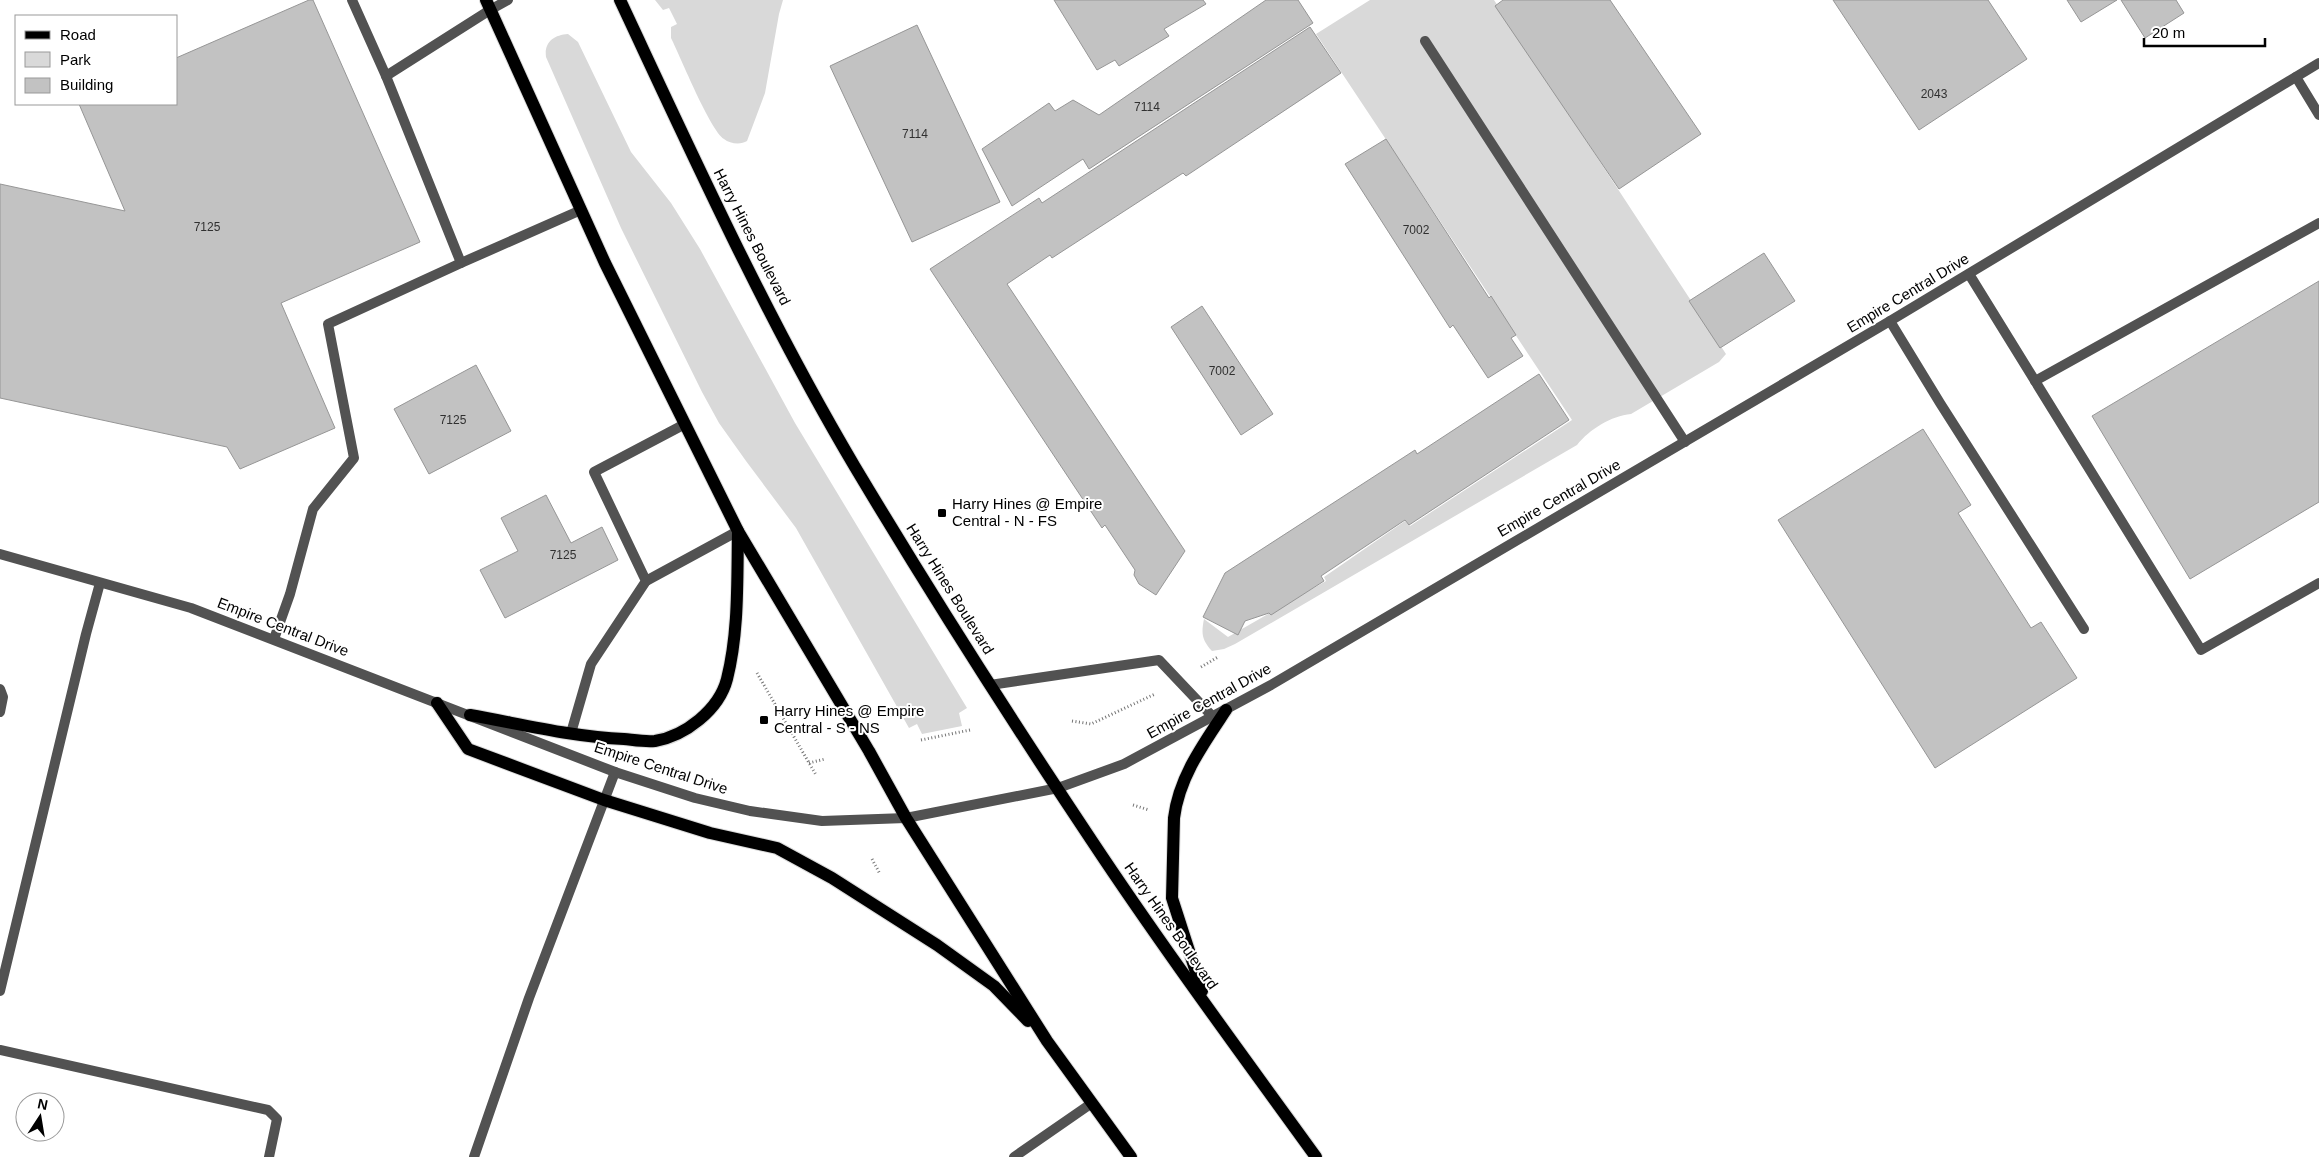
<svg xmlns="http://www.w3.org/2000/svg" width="2319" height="1157" font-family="Arial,sans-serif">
	<rect width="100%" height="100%" fill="#fff"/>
	<g fill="#d9d9d9">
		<path d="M655 0H783L779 14 765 93 747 141C741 145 730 144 724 139 710 130 681 58 671 38V27L677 24 669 8 663 10Z"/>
		<path d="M1370 0H1494L1726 354 1719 362 1631 414C1611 416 1590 429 1577 445L1235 644 1224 649 1212 651C1202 640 1201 634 1204 619L1228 637 1326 581 1324 577 1405 521 1410 526 1572 420 1316 34Z"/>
		<path d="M568 34 578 42 631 152 671 203 700 249 795 423 967 708 959 713 962 726 922 734 917 724 909 728 796 528 746 461 719 423 702 392 621 228 546 57C544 42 554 35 568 34Z"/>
	</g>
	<g fill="#c2c2c2" stroke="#969696">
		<path d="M309 0H313L420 242 281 303 335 428 240 469 227 447 0 398V184L125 211 79 104H176V58Z"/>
		<path d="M1054 0H1203L1206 4 1164 29 1169 36 1119 66 1115 60 1097 70Z"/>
		<path d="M1266 0H1298L1313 23 1089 169 1083 159 1012 206 982 149 1049 103 1055 111 1073 100 1099 115Z"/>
		<path d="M1503 0H1610L1701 134 1619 189 1495 6Z"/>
		<path d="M1833 0H1988L2027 59 1919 130Z"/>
		<path d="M2067 0H2117L2081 22Z"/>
		<path d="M2121 0H2176L2184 13 2145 38Z"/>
		<path d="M917 25 1000 202 912 242 830 66Z"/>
		<path d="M1310 27 1341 73 1186 176 1183 173 1052 258 1050 255 1007 284 1185 551 1156 595 1139 584 1134 575 1135 570 1105 525 1102 528 930 269 1039 198 1042 203Z"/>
		<path d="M1386 139 1489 298 1491 296 1516 335 1511 338 1523 356 1488 378 1453 325 1450 328 1345 164Z"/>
		<path d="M1764 253 1795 301 1720 348 1689 301Z"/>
		<path d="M2319 281V502L2190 579 2092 416Z"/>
		<path d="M1202 306 1273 414 1241 435 1171 327Z"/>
		<path d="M476 365 511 431 429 474 394 409Z"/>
		<path d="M1539 374 1569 420 1409 525 1405 520 1321 576 1324 581 1271 615 1269 613 1245 621 1238 635 1203 617 1225 573 1415 450 1417 454Z"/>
		<path d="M1923 429 1971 505 1958 513 2031 628 2041 622 2077 678 1935 768 1778 520Z"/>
		<path d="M546 495 571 543 602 527 618 560 505 618 480 570 518 551 501 518Z"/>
	</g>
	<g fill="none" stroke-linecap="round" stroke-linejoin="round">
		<defs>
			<g id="primary">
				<path d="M486 0 605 263 738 531 869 751 906 818 1047 1041 1131 1157"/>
				<path d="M620 0C694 158 766 317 855 467 931 594 1010 718 1092 841 1163 948 1240 1052 1316 1157"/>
				<path d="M437 703 468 749 604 800 710 833 777 848 832 878 937 945 994 986 1028 1021"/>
				<path d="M470 715C521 724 573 737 624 739 634 740 645 742 655 741 685 736 719 710 727 679 739 631 737 580 738 531"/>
				<path d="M1202 991 1172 898 1174 818C1179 777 1204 743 1226 710"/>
			</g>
		</defs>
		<use href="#primary" stroke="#dbdbdb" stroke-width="14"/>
		<g stroke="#747474" stroke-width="3" stroke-dasharray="1 2.5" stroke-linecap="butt">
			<path d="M1201 667 1218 657"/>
			<path d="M757 673 816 775"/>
			<path d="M1072 721 1091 724 1155 694"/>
			<path d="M921 740 970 730"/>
			<path d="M809 763 825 759"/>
			<path d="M1133 805 1149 810"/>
			<path d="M872 859 880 874"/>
		</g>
		<g stroke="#525252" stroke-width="10">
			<path d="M1425 41 1685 442"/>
			<path d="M386 76 490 10"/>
			<path d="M2296 77 2319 115"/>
			<path d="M461 263 581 210"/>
			<path d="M1969 274 2201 650 2319 583"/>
			<path d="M1890 321 1940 403 2084 629"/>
			<path d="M2035 381 2319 223"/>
			<path d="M646 581 738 531"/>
			<path d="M274 639 290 594 313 509 354 458 328 324 461 263 386 76 352 0"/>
			<path d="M990 685 1159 660 1213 717"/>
			<path d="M0 689 3 697 0 712"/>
			<path d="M571 733 591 664 646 581 594 472 685 424"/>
			<path d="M0 991 86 634 100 583"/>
			<path d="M0 1050 268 1110 277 1119 269 1157"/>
			<path d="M474 1157 529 998 615 772"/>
			<path d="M1014 1157 1092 1103"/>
		</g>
		<path stroke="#525252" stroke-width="10" d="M490 10 508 0"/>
		<path stroke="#525252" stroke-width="10" d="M0 554 191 608 615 772 695 798 750 811 822 821 906 818 1058 788 1124 764 1271 685 1890 321 2319 63"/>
		<use href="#primary" stroke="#000" stroke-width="12"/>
	</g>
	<g fill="#000" stroke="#fff" stroke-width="2">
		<rect x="937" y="508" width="10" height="10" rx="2.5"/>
		<rect x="759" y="715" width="10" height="10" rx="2.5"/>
	</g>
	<g text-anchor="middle" stroke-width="4" stroke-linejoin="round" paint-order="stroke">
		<g font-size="12" fill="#303030">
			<text x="1934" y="98">2043</text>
			<text x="1147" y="111">7114</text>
			<text x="915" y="138">7114</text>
			<text x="207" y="231">7125</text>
			<text x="1416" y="234">7002</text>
			<text x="1222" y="375">7002</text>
			<text x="453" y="424">7125</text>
			<text x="563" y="559">7125</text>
		</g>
		<g font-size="15" fill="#000" stroke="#fff">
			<text transform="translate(752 237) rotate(63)" y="5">Harry Hines Boulevard</text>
			<text transform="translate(1908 293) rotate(-31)" y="5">Empire Central Drive</text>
			<text transform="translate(1559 498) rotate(-30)" y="5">Empire Central Drive</text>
			<text transform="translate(950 589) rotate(58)" y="5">Harry Hines Boulevard</text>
			<text transform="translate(283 627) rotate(21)" y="5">Empire Central Drive</text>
			<text transform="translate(1209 701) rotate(-29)" y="5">Empire Central Drive</text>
			<text transform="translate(661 768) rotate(18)" y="5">Empire Central Drive</text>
			<text transform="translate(1171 926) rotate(55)" y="5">Harry Hines Boulevard</text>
		</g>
		<g font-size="15" fill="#000" stroke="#fff" text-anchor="start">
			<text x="952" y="509">Harry Hines @ Empire<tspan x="952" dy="17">Central - N - FS</tspan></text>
			<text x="774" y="716">Harry Hines @ Empire<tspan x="774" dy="17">Central - S - NS</tspan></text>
		</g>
	</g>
	<rect x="15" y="15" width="162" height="90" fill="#ffffff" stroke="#999999"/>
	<rect x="25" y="31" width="25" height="8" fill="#000000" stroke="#999999"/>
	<text x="60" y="40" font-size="15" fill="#000000">Road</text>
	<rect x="25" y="52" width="25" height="15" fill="#d9d9d9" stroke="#999999"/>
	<text x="60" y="65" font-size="15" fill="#000000">Park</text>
	<rect x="25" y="78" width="25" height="15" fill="#c2c2c2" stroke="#999999"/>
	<text x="60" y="90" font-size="15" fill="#000000">Building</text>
	<g transform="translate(40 1117) rotate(12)"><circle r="24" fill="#ffffff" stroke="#999999"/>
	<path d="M0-4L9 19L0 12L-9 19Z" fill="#000000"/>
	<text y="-8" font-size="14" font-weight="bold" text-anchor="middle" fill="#000000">N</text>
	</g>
	<path d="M2144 38v8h121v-8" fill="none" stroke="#000000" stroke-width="2.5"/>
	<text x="2152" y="38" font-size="15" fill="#000000" stroke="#ffffff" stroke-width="4" paint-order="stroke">20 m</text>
</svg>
